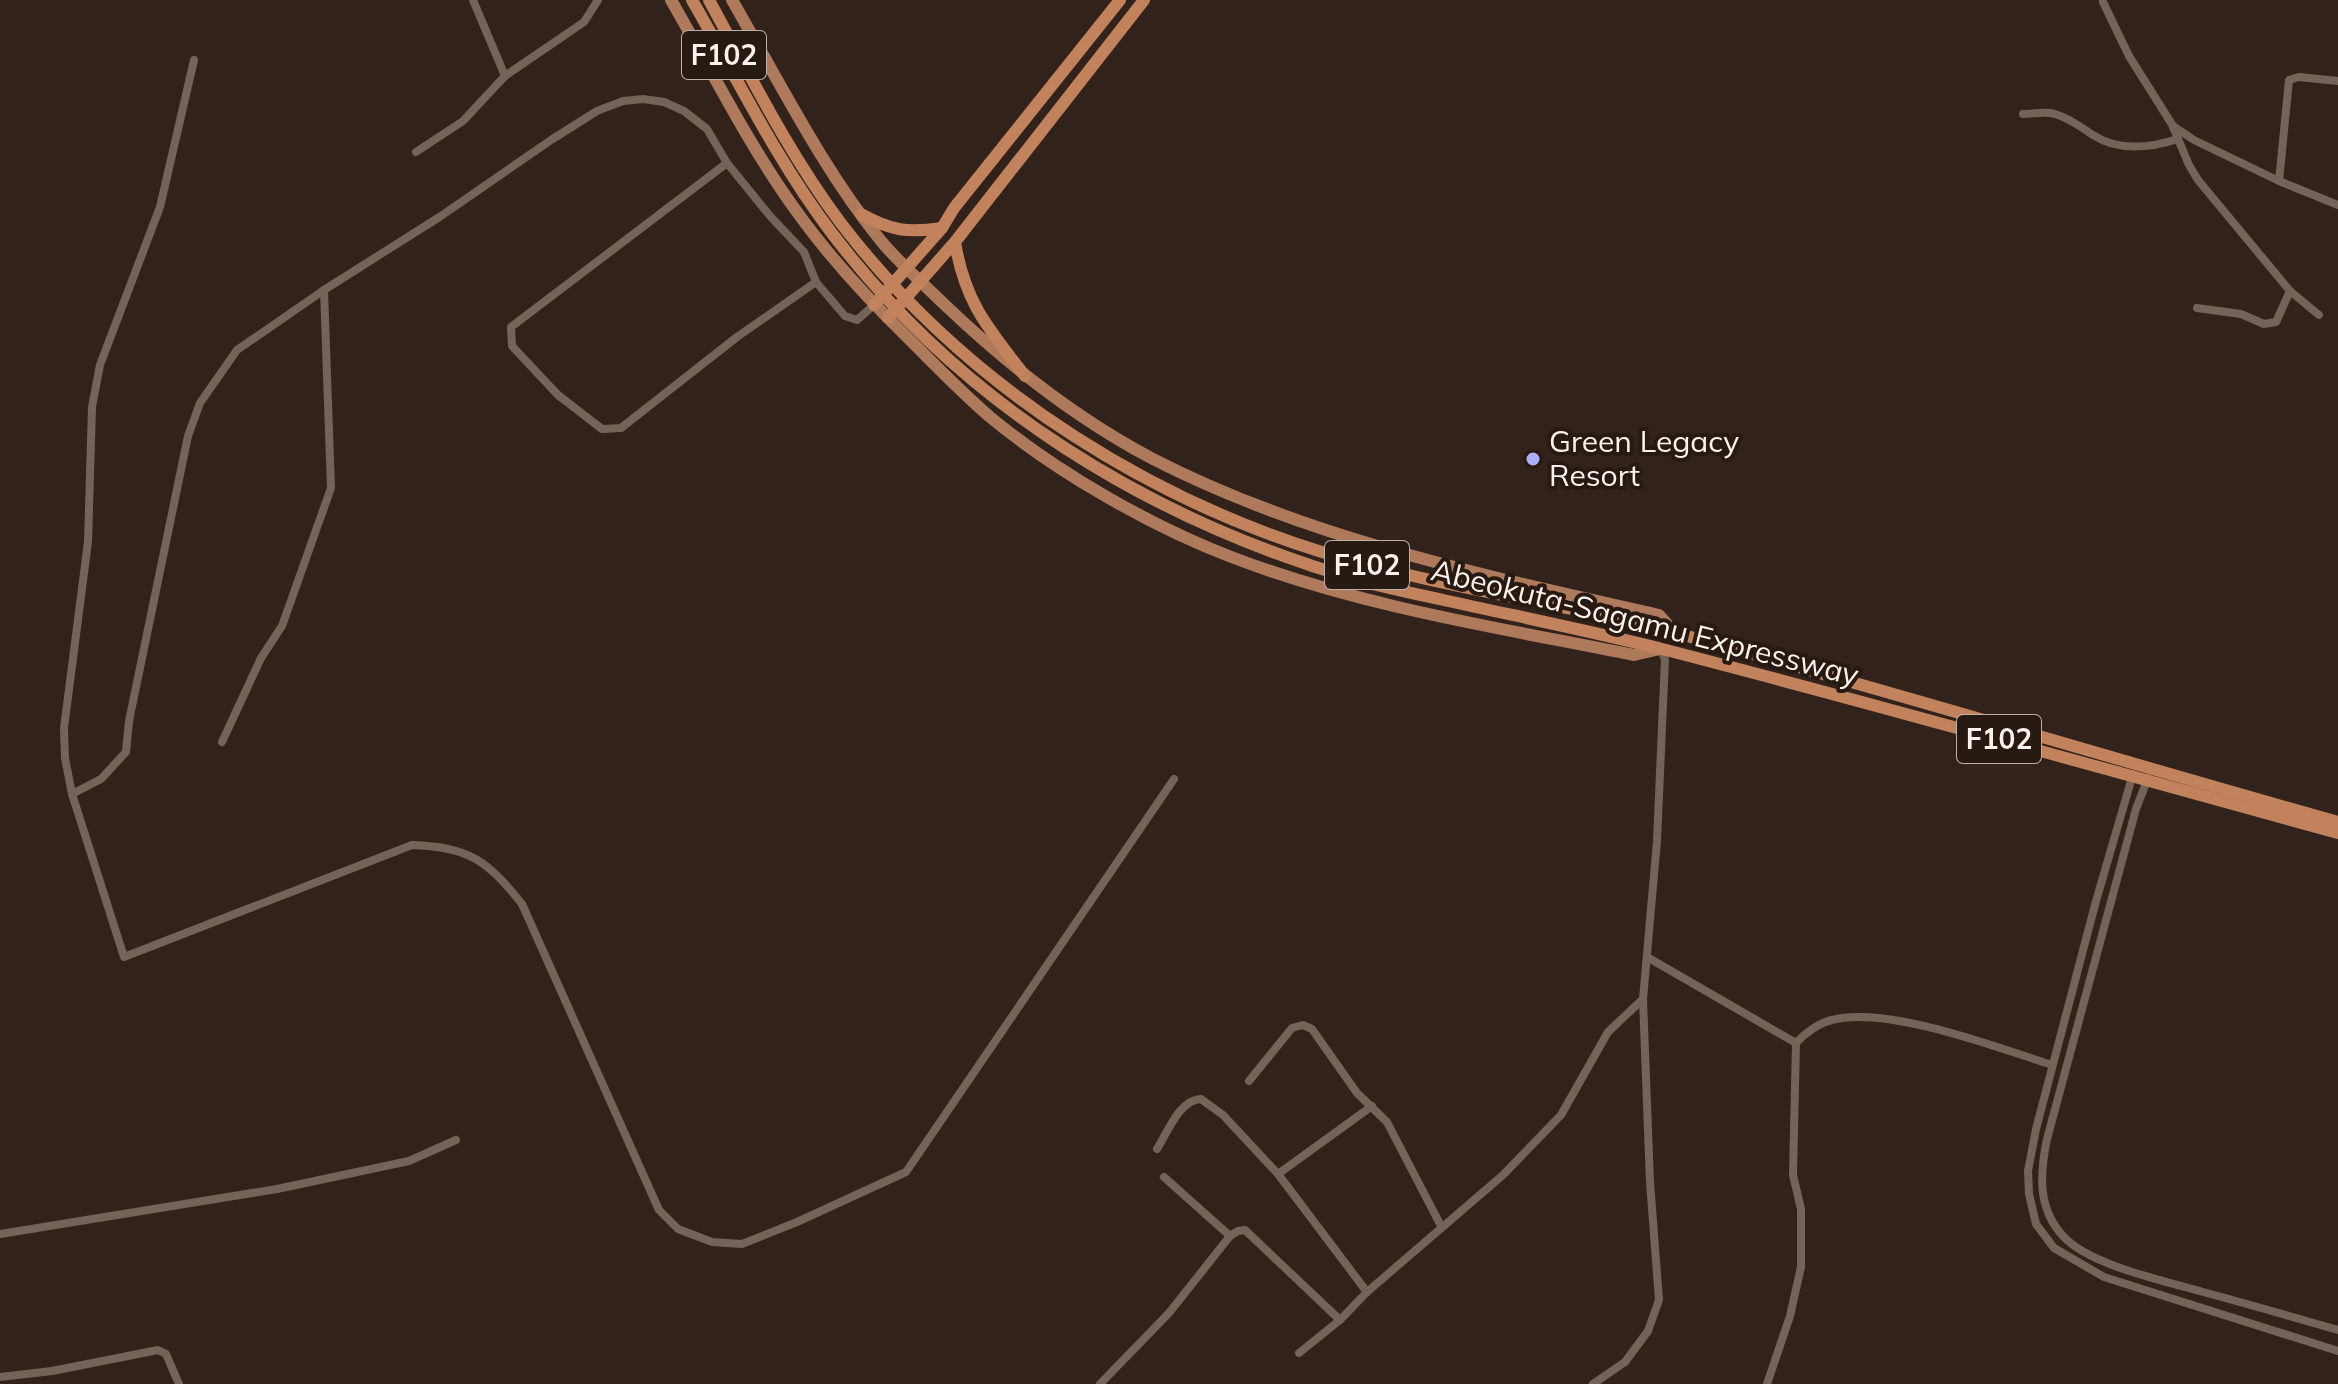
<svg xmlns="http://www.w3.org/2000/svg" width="2338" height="1384" font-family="Mulish,sans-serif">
	<rect width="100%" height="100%" fill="#31231b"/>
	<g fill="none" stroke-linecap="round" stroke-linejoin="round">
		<g stroke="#746359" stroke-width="8">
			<path d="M473 0 505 76"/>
			<path d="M2103 2 2129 56 2173 126 2194 140 2279 181 2338 205"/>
			<path d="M2023 114C2032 114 2046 111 2055 114 2069 118 2081 127 2093 135 2119 152 2150 148 2178 139"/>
			<path d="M2173 127 2189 165 2198 180 2290 291 2319 315"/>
			<path d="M416 152 463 121 505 76 584 22 598 0"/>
			<path d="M727 163 511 327 512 346 558 395 602 429 621 428 737 337 816 282"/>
			<path d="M2279 181 2289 80 2299 77 2338 81"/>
			<path d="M874 305 857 320 845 316 816 282 804 252 770 216 727 163 707 129 684 111 664 102 643 99 623 101 597 111 551 140 441 216 324 290 237 350 200 403 188 436 129 721 126 752 101 779 72 794 124 957 412 845C469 847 487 860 522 904L659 1210 678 1229 712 1242 742 1244 797 1222 906 1172 1174 779"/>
			<path d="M2197 308 2241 314 2264 324 2276 322 2290 291"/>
			<path d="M222 742 261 658 282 626 331 488 324 290"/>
			<path d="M2133 774 2096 901 2036 1129 2028 1171 2029 1194 2036 1224 2054 1248 2104 1277 2338 1351"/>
			<path d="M2148 778 2136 809 2047 1139C2040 1173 2037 1208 2063 1236 2089 1265 2165 1281 2203 1292 2248 1304 2293 1317 2338 1330"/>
			<path d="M72 794 65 758 64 728 88 542 92 407 100 365 160 207 194 60"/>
			<path d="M1647 957 1796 1043"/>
			<path d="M1249 1081 1292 1028 1303 1025 1312 1029 1357 1093 1387 1122 1441 1226"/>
			<path d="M1157 1149C1168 1132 1179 1100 1201 1099L1223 1115 1278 1174 1372 1106"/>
			<path d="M1278 1174 1367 1292"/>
			<path d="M1164 1177 1230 1236"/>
			<path d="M0 1234 277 1189 409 1161 456 1140"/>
			<path d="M1299 1353 1340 1320 1367 1292 1503 1175 1561 1115 1608 1032 1643 999"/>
			<path d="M0 1377 52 1371 158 1350 166 1354 179 1384"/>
			<path d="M1100 1384 1169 1313 1230 1236 1238 1231 1245 1230 1340 1320"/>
			<path d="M1593 1384 1625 1362 1648 1331 1659 1300 1650 1182 1643 999 1657 841 1665 659 1660 649"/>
			<path d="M1767 1384 1790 1316 1801 1267V1209L1793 1175 1796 1043C1805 1033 1819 1023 1832 1020 1886 1005 1999 1048 2052 1065"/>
		</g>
		<g stroke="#ae7a5b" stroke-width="12">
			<path d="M671 0C712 71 749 146 797 212 830 258 869 300 910 340 936 366 962 393 990 417 1058 473 1152 527 1234 558 1362 607 1500 628 1634 655L1660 649"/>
			<path d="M732 0C779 81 822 168 881 241 900 264 924 284 945 305 1007 364 1077 419 1153 459 1311 540 1487 576 1659 615L1675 633"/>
		</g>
		<g stroke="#c2825c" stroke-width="12">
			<path d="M692 0C737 78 777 161 831 232 962 405 1149 519 1354 579 1382 587 1411 593 1439 599 1515 616 1591 631 1666 650 1891 708 2114 772 2338 833"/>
			<path d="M709 0C750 75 789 154 840 222 969 391 1163 512 1368 565 1469 592 1575 606 1676 633 1897 693 2117 760 2338 822"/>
			<path d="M861 214C892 231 907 233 942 228"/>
			<path d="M955 242C965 303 988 328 1025 376"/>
			<path d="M874 305 942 228 954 208 1120 0"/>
			<path d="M888 318 955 242 1144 0"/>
		</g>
	</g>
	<circle fill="#acaffb" stroke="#271a12" stroke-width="3" cx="1533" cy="459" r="8"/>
	<g text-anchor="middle" stroke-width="8" stroke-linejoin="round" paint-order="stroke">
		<g fill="#271a12" stroke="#bcb1ab" stroke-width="2">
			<rect x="682" y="31" width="84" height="48" rx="6"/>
			<rect x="1325" y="541" width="84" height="48" rx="6"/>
			<rect x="1957" y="715" width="84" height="48" rx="6"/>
		</g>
		<g font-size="28" font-weight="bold" fill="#fcf2ec">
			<text x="724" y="65">F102</text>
			<text x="1367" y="575">F102</text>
			<text x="1999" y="749">F102</text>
		</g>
		<g font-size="30" fill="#fcf2ec" stroke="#271a12" text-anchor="start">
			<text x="1549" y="452">Green Legacy<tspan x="1549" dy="34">Resort</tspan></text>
		</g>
		<g font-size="30" fill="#fcf2ec" stroke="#271a12">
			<text transform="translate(1645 623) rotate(14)" y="10">Abeokuta-Sagamu Expressway</text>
		</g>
	</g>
</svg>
